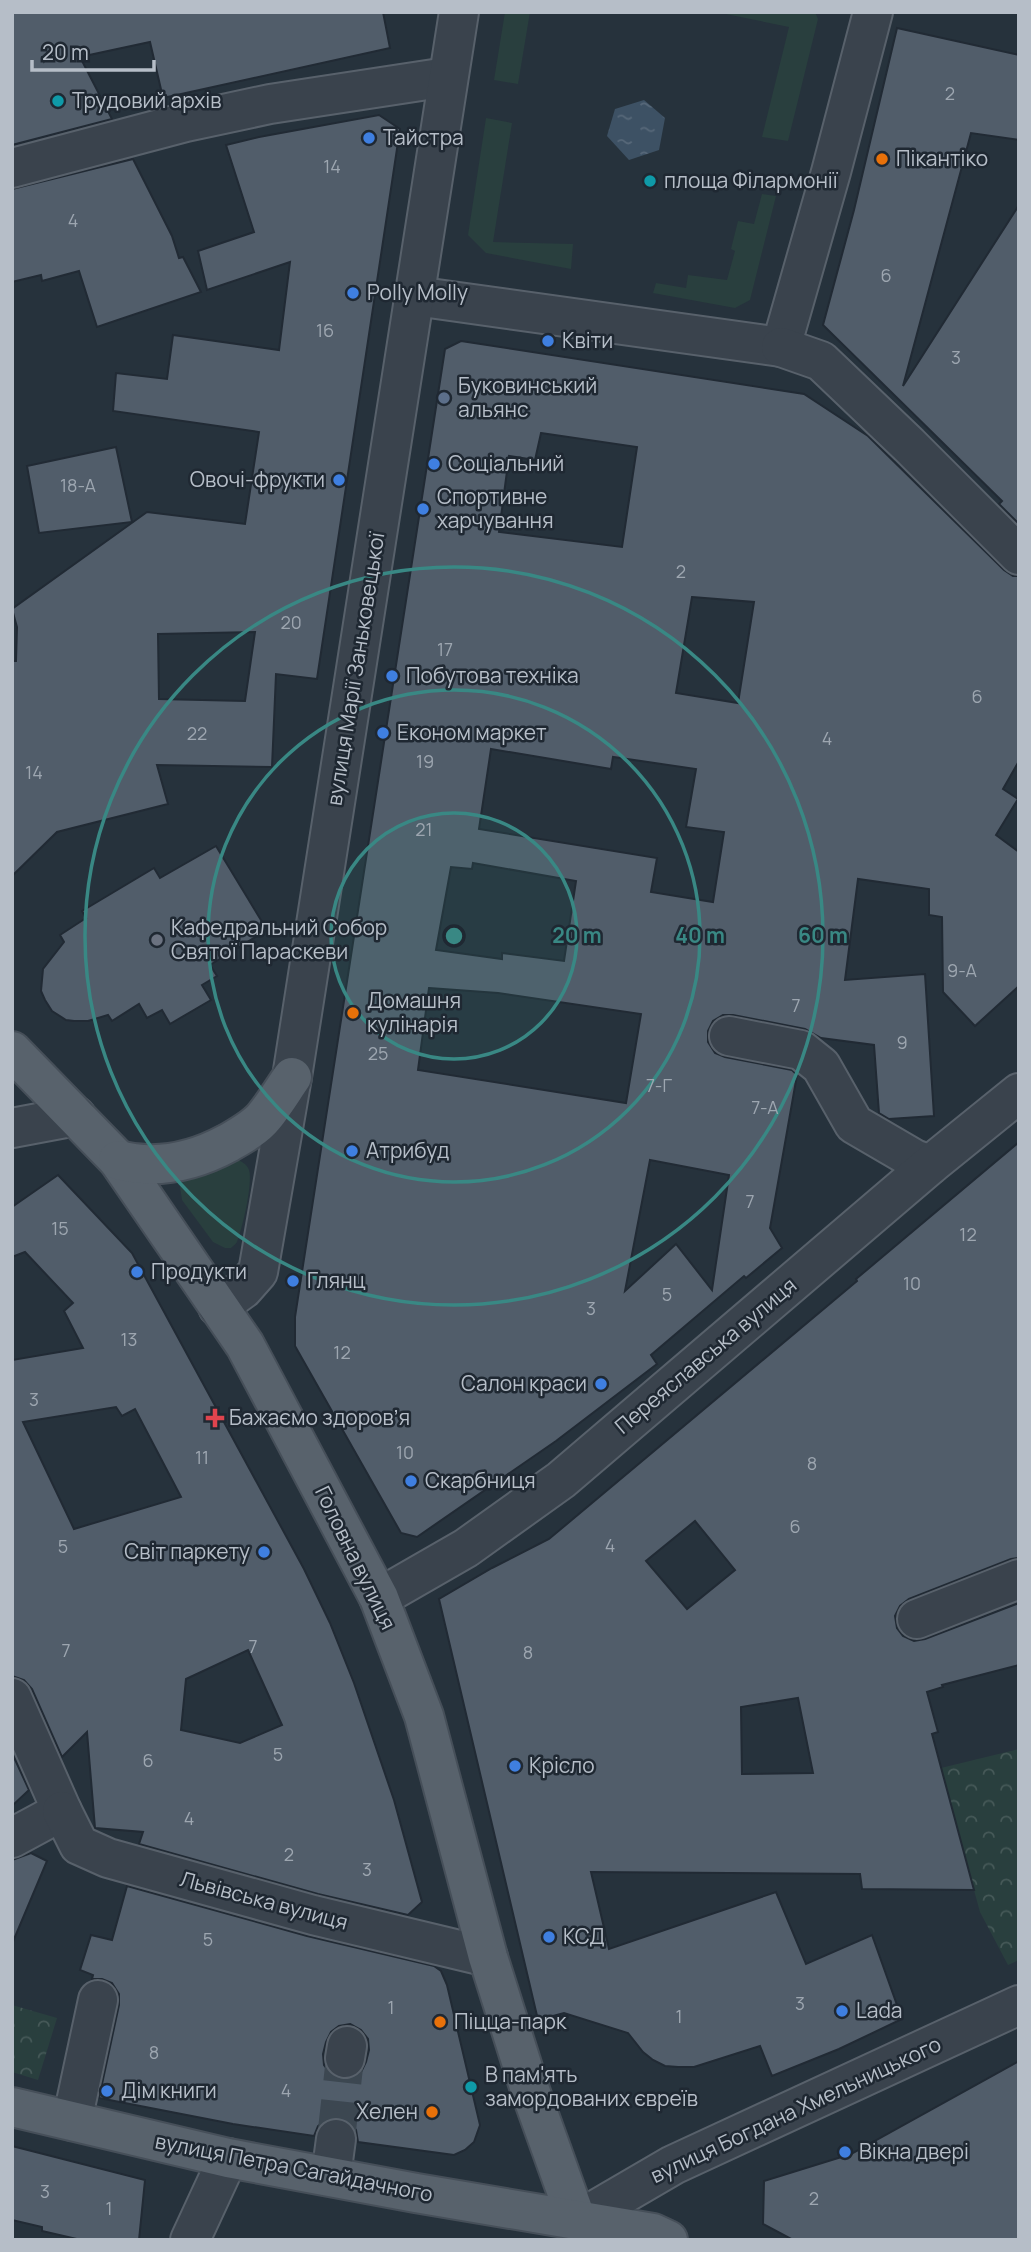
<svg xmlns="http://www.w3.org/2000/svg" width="1031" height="2252" font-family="Manrope,sans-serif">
	<defs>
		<pattern id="park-crowns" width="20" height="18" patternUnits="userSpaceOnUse" patternTransform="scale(1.75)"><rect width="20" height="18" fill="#293f3e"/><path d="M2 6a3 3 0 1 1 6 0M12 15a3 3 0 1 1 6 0" fill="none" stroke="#465958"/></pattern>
		<pattern id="water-ripples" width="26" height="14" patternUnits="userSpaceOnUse" patternTransform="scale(1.75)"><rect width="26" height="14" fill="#3d5164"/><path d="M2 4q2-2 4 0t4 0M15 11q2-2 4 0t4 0" fill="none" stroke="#576879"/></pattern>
	</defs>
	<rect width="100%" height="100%" fill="#26323c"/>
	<g fill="#293f3e">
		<path d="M505 12H530L518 84 494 80Z"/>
		<path d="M716 12H815L818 19 788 141 762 137 789 27Z"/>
		<path d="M486 118 512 123 493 242 573 244 571 269 486 253 468 235Z"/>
		<path d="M762 194 776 196 750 300 735 308 653 293 656 283 686 288 688 275 727 280 735 251 731 249 738 221 754 224Z"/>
		<path d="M237 1159C242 1162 247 1164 249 1170 253 1182 243 1226 238 1239 236 1245 235 1244 231 1248H225L213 1242 182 1200 180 1187 182 1181 189 1176Z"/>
	</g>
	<g fill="url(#park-crowns)">
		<path d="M1019 1749V1960L1008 1965 980 1912 941 1768Z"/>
		<path d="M12 2005 57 2018 38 2080 12 2072Z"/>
	</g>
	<path fill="url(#water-ripples)" d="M644 100 665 118 659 150 629 160 607 136 615 109Z"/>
	<g fill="#515d6a" stroke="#212a34" stroke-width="2" fill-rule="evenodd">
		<path d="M12 12H383L390 48 163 98 150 42 80 57 112 119 12 145Z"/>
		<path d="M897 28 1019 55V140L971 133 903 386 1019 205V524L999 504 1002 501 823 325 854 210Z"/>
		<path d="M379 115 400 129 317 679 276 674 272 767 157 765 168 804 57 832 12 876V661H16L17 627 12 609 147 512 245 524 259 432 113 411 116 373 167 379 173 335 279 350 290 262 207 290 198 251 254 232 226 145 259 137ZM255 632 245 701 159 699 158 634Z"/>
		<path d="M133 159 172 236 179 258 183 257 201 292 97 327 79 271 42 281 41 275 12 282V189Z"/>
		<path d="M461 341 804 394 868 436 1004 570 1013 576H1019V761L1003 789 1018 799 996 835 1019 852V986L975 1026 943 992 942 917 929 915V889L858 879 845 980 925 974 934 1116 889 1119 879 1113 874 1045 821 1038 805 1029 733 1015H723L713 1021 708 1031V1042L715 1053 725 1057 792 1070 797 1075 770 1228 782 1248 746 1278 744 1276 651 1355 657 1364 556 1441 417 1537 401 1533 295 1346V1317L445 349ZM541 433 637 447 622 547 499 532 509 456 535 460ZM692 597 754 602 738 703 676 693ZM491 749 611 769 613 757 696 769 686 827 724 832 713 902 651 892 657 858 479 829ZM473 863 576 881 564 961 502 953V959L436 950 451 867 472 869ZM429 988 498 993 641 1014 626 1103 418 1070ZM650 1160 729 1175 712 1290 676 1244 625 1291Z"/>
		<path d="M116 447 132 522 39 533 27 466Z"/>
		<path d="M216 846 267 930 210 965 217 976 202 985 211 1000 170 1024 162 1010 147 1018 139 1004 112 1021 108 1015 88 1021H74L66 1020 52 1011 45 1000 41 991 43 969 64 942 60 935 86 918 82 911 154 868 160 878Z"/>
		<path d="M1019 1142V1558L1011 1559 909 1599 900 1606 895 1616 897 1628 903 1636 914 1641 925 1639 1019 1603V1665L942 1685 943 1687 927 1692 938 1732 932 1734 974 1890 862 1889 860 1874 591 1872 609 1949 776 1892 806 1964 872 1935 902 2019 839 2049 772 2076 760 2046 694 2067H678L665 2066 653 2060 643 2052 628 2033 564 2013 538 2020 439 1599 492 1568 549 1539 857 1281 856 1279ZM695 1521 735 1570 687 1609 646 1561ZM798 1698 813 1773 742 1774 741 1707Z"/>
		<path d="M58 1175 132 1253 304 1569 330 1623 354 1683 394 1800 422 1902 408 1915 318 1894 139 1844 143 1832 95 1828 87 1732 62 1757 32 1689 24 1680 12 1676V1360L83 1348 64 1311 73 1303 25 1252 12 1257V1207ZM116 1407 122 1416 135 1409 181 1497 74 1529 23 1422ZM248 1650 282 1725 240 1743 181 1730 186 1679Z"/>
		<path d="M12 1753 29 1790 12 1806Z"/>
		<path d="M31 1853 47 1861 12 1944V1860Z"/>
		<path d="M127 1886 307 1936 434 1966 441 1971 447 1985 480 2125 474 2142 465 2150 454 2155 358 2142 356 2130 350 2122 340 2118 327 2119 318 2126 314 2136 233 2124 99 2098 119 2005V1994L112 1983 102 1979H92L93 1975 80 1970 91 1935 112 1940ZM350 2024 361 2030 368 2039 369 2050 366 2062 361 2072 352 2079 342 2080 331 2074 324 2065 323 2054 326 2042 331 2032 339 2026Z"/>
		<path d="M1019 2061V2240H793L763 2224 764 2181 851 2154Z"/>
		<path d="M12 2146 145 2180 139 2240H81L42 2231V2227L12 2220Z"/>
	</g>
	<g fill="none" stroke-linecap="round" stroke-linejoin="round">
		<path stroke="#3c4751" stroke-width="38" stroke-dasharray="38 19" stroke-linecap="butt" d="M336 2139 345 2058"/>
		<defs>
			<g id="minor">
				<path d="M12 168 186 122 270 104 447 77"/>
				<path d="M415 296 781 347 831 172 873 12"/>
				<path d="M781 347 821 361 909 445 1019 555"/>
				<path d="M729 1036 801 1050 821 1066 854 1124 914 1159 930 1165"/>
				<path d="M12 1128 76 1116"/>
				<path d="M218 1307 243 1289 258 1272 292 1077 459 12"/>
				<path d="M379 1598 466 1548 561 1480 930 1165 1019 1093"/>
				<path d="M917 1619 1019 1579"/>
				<path d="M12 1698 62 1811 12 1838"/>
				<path d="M62 1811 79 1845 108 1858 313 1915 488 1957"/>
				<path d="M345 2058 347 2046"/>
				<path d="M72 2121 98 2000"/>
				<path d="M331 2176 336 2139"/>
				<path d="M577 2221 673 2165 1019 2005"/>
				<path d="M190 2240 228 2158"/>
			</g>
			<g id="major">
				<path d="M12 1051 118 1160 245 1345 379 1598 424 1716 488 1957 530 2090 577 2221"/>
				<path d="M118 1160C157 1170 193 1162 228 1143 240 1136 255 1128 264 1117 274 1105 283 1090 292 1077"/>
				<path d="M12 2107 228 2158 416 2193 653 2233 668 2240"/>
			</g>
		</defs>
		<use href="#minor" stroke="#58616b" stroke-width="42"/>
		<use href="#major" stroke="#464f59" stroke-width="42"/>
		<use href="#minor" stroke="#3a434d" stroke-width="38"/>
		<use href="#major" stroke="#58626c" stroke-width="38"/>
	</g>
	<circle cx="454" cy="936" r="123" fill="#398884" fill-opacity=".12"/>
	<g fill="none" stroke="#398884" stroke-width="3.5">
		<circle cx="454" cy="936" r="123"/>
		<circle cx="454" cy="936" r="246"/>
		<circle cx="454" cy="936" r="369"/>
	</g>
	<g fill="#0f9aa8" stroke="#1f2832" stroke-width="2.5">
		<circle cx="58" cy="101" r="7"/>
		<circle cx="650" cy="181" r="7"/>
		<circle cx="471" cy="2087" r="7"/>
	</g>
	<g fill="#3f7fe0" stroke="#1f2832" stroke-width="2.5">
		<circle cx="369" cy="138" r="7"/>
		<circle cx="353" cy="293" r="7"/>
		<circle cx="548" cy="341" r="7"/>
		<circle cx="434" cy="464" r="7"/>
		<circle cx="339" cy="480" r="7"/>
		<circle cx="423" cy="509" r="7"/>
		<circle cx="392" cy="676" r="7"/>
		<circle cx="383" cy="733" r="7"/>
		<circle cx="352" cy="1151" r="7"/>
		<circle cx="137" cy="1272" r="7"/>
		<circle cx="293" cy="1281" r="7"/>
		<circle cx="601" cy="1384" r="7"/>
		<circle cx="411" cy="1481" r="7"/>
		<circle cx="264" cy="1552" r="7"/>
		<circle cx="515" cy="1766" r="7"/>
		<circle cx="549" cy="1937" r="7"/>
		<circle cx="842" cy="2011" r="7"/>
		<circle cx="107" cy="2091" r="7"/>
		<circle cx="845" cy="2152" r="7"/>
	</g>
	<g fill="#e8710a" stroke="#1f2832" stroke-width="2.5">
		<circle cx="882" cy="159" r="7"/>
		<circle cx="353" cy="1013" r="7"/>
		<circle cx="440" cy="2022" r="7"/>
		<circle cx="432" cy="2112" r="7"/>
	</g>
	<circle fill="#5c6f8a" stroke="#1f2832" stroke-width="2.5" cx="444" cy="398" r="7"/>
	<circle fill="#6b7280" stroke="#1f2832" stroke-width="2.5" cx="157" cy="940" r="7"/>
	<path fill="#e0444e" stroke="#1f2832" stroke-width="2.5" d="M211.5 1407.5h7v7h7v7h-7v7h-7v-7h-7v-7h7z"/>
	<g text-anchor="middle" stroke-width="5" stroke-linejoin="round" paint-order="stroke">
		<g font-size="18" fill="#9da6b0">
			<text x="950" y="100">2</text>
			<text x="332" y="173">14</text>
			<text x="73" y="227">4</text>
			<text x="886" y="282">6</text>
			<text x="325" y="337">16</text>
			<text x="956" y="364">3</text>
			<text x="78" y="492">18-А</text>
			<text x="681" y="578">2</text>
			<text x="291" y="629">20</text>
			<text x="445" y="656">17</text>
			<text x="977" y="703">6</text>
			<text x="197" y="740">22</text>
			<text x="827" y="745">4</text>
			<text x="425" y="768">19</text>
			<text x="34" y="779">14</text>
			<text x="424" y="836">21</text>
			<text x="962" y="977">9-А</text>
			<text x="796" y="1012">7</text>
			<text x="902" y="1049">9</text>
			<text x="378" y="1060">25</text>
			<text x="659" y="1092">7-Г</text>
			<text x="765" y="1114">7-А</text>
			<text x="750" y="1208">7</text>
			<text x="60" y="1235">15</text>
			<text x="968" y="1241">12</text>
			<text x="912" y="1290">10</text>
			<text x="667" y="1301">5</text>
			<text x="591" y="1315">3</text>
			<text x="129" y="1346">13</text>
			<text x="342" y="1359">12</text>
			<text x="34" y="1406">3</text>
			<text x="405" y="1459">10</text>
			<text x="202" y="1464">11</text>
			<text x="812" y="1470">8</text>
			<text x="795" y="1533">6</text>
			<text x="610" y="1552">4</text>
			<text x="63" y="1553">5</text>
			<text x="253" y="1653">7</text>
			<text x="66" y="1657">7</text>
			<text x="528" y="1659">8</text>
			<text x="278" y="1761">5</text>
			<text x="148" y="1767">6</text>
			<text x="189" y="1825">4</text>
			<text x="289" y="1861">2</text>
			<text x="367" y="1876">3</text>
			<text x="208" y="1946">5</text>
			<text x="800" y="2010">3</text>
			<text x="391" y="2014">1</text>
			<text x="679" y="2023">1</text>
			<text x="154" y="2059">8</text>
			<text x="286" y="2097">4</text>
			<text x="45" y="2198">3</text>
			<text x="814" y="2205">2</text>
			<text x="109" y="2215">1</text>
		</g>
		<g font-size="21" fill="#b6bec8" stroke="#1f2832" text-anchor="start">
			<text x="72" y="108">Трудовий архів</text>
			<text x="383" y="145">Тайстра</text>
			<text x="896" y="166">Пікантіко</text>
			<text x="664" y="188">площа Філармонії</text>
			<text x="367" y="300">Polly Molly</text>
			<text x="562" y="348">Квіти</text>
			<text x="458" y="393">Буковинський<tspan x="458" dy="24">альянс</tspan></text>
			<text x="448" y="471">Соціальний</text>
			<text x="325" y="487" text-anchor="end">Овочі-фрукти</text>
			<text x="437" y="504">Спортивне<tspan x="437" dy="24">харчування</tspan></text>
			<text x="406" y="683">Побутова техніка</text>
			<text x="397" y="740">Економ маркет</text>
			<text x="171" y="935">Кафедральний Собор<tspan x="171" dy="24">Святої Параскеви</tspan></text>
			<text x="367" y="1008">Домашня<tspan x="367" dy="24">кулінарія</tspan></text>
			<text x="366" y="1158">Атрибуд</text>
			<text x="151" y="1279">Продукти</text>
			<text x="307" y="1288">Глянц</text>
			<text x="587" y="1391" text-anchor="end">Салон краси</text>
			<text x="229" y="1425">Бажаємо здоровʼя</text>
			<text x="425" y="1488">Скарбниця</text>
			<text x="250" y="1559" text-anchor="end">Світ паркету</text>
			<text x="529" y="1773">Крісло</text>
			<text x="563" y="1944">КСД</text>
			<text x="856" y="2018">Lada</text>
			<text x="454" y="2029">Піцца-парк</text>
			<text x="485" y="2082">В пам'ять<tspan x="485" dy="24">замордованих євреїв</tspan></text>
			<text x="121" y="2098">Дім книги</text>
			<text x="418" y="2119" text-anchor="end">Хелен</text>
			<text x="859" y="2159">Вікна двері</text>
		</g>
		<g font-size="21" fill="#b6bec8" stroke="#1f2832">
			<text transform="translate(356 669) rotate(-81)" y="7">вулиця Марії Заньковецької</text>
			<text transform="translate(706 1356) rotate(-40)" y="7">Переяславська вулиця</text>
			<text transform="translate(355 1558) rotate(64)" y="7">Головна вулиця</text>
			<text transform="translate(264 1901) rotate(15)" y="7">Львівська вулиця</text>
			<text transform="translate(796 2110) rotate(-25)" y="7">вулиця Богдана Хмельницького</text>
			<text transform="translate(294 2168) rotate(11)" y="7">вулиця Петра Сагайдачного</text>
		</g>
	</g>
	<circle cx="454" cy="936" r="10" fill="#398884" stroke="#1f2832" stroke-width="3.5"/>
	<g font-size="21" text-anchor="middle" font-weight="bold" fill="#398884" stroke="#1f2832" stroke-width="5" stroke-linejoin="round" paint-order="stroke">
		<text x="577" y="943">20 m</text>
		<text x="700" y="943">40 m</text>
		<text x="823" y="943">60 m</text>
	</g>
	<rect width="1031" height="2252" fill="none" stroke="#b6bec8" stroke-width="28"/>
	<path d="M32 60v10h122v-10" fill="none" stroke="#b6bec8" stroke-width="3.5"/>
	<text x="42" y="60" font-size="21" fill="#b6bec8" stroke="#1f2832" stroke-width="5" paint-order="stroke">20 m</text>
</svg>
